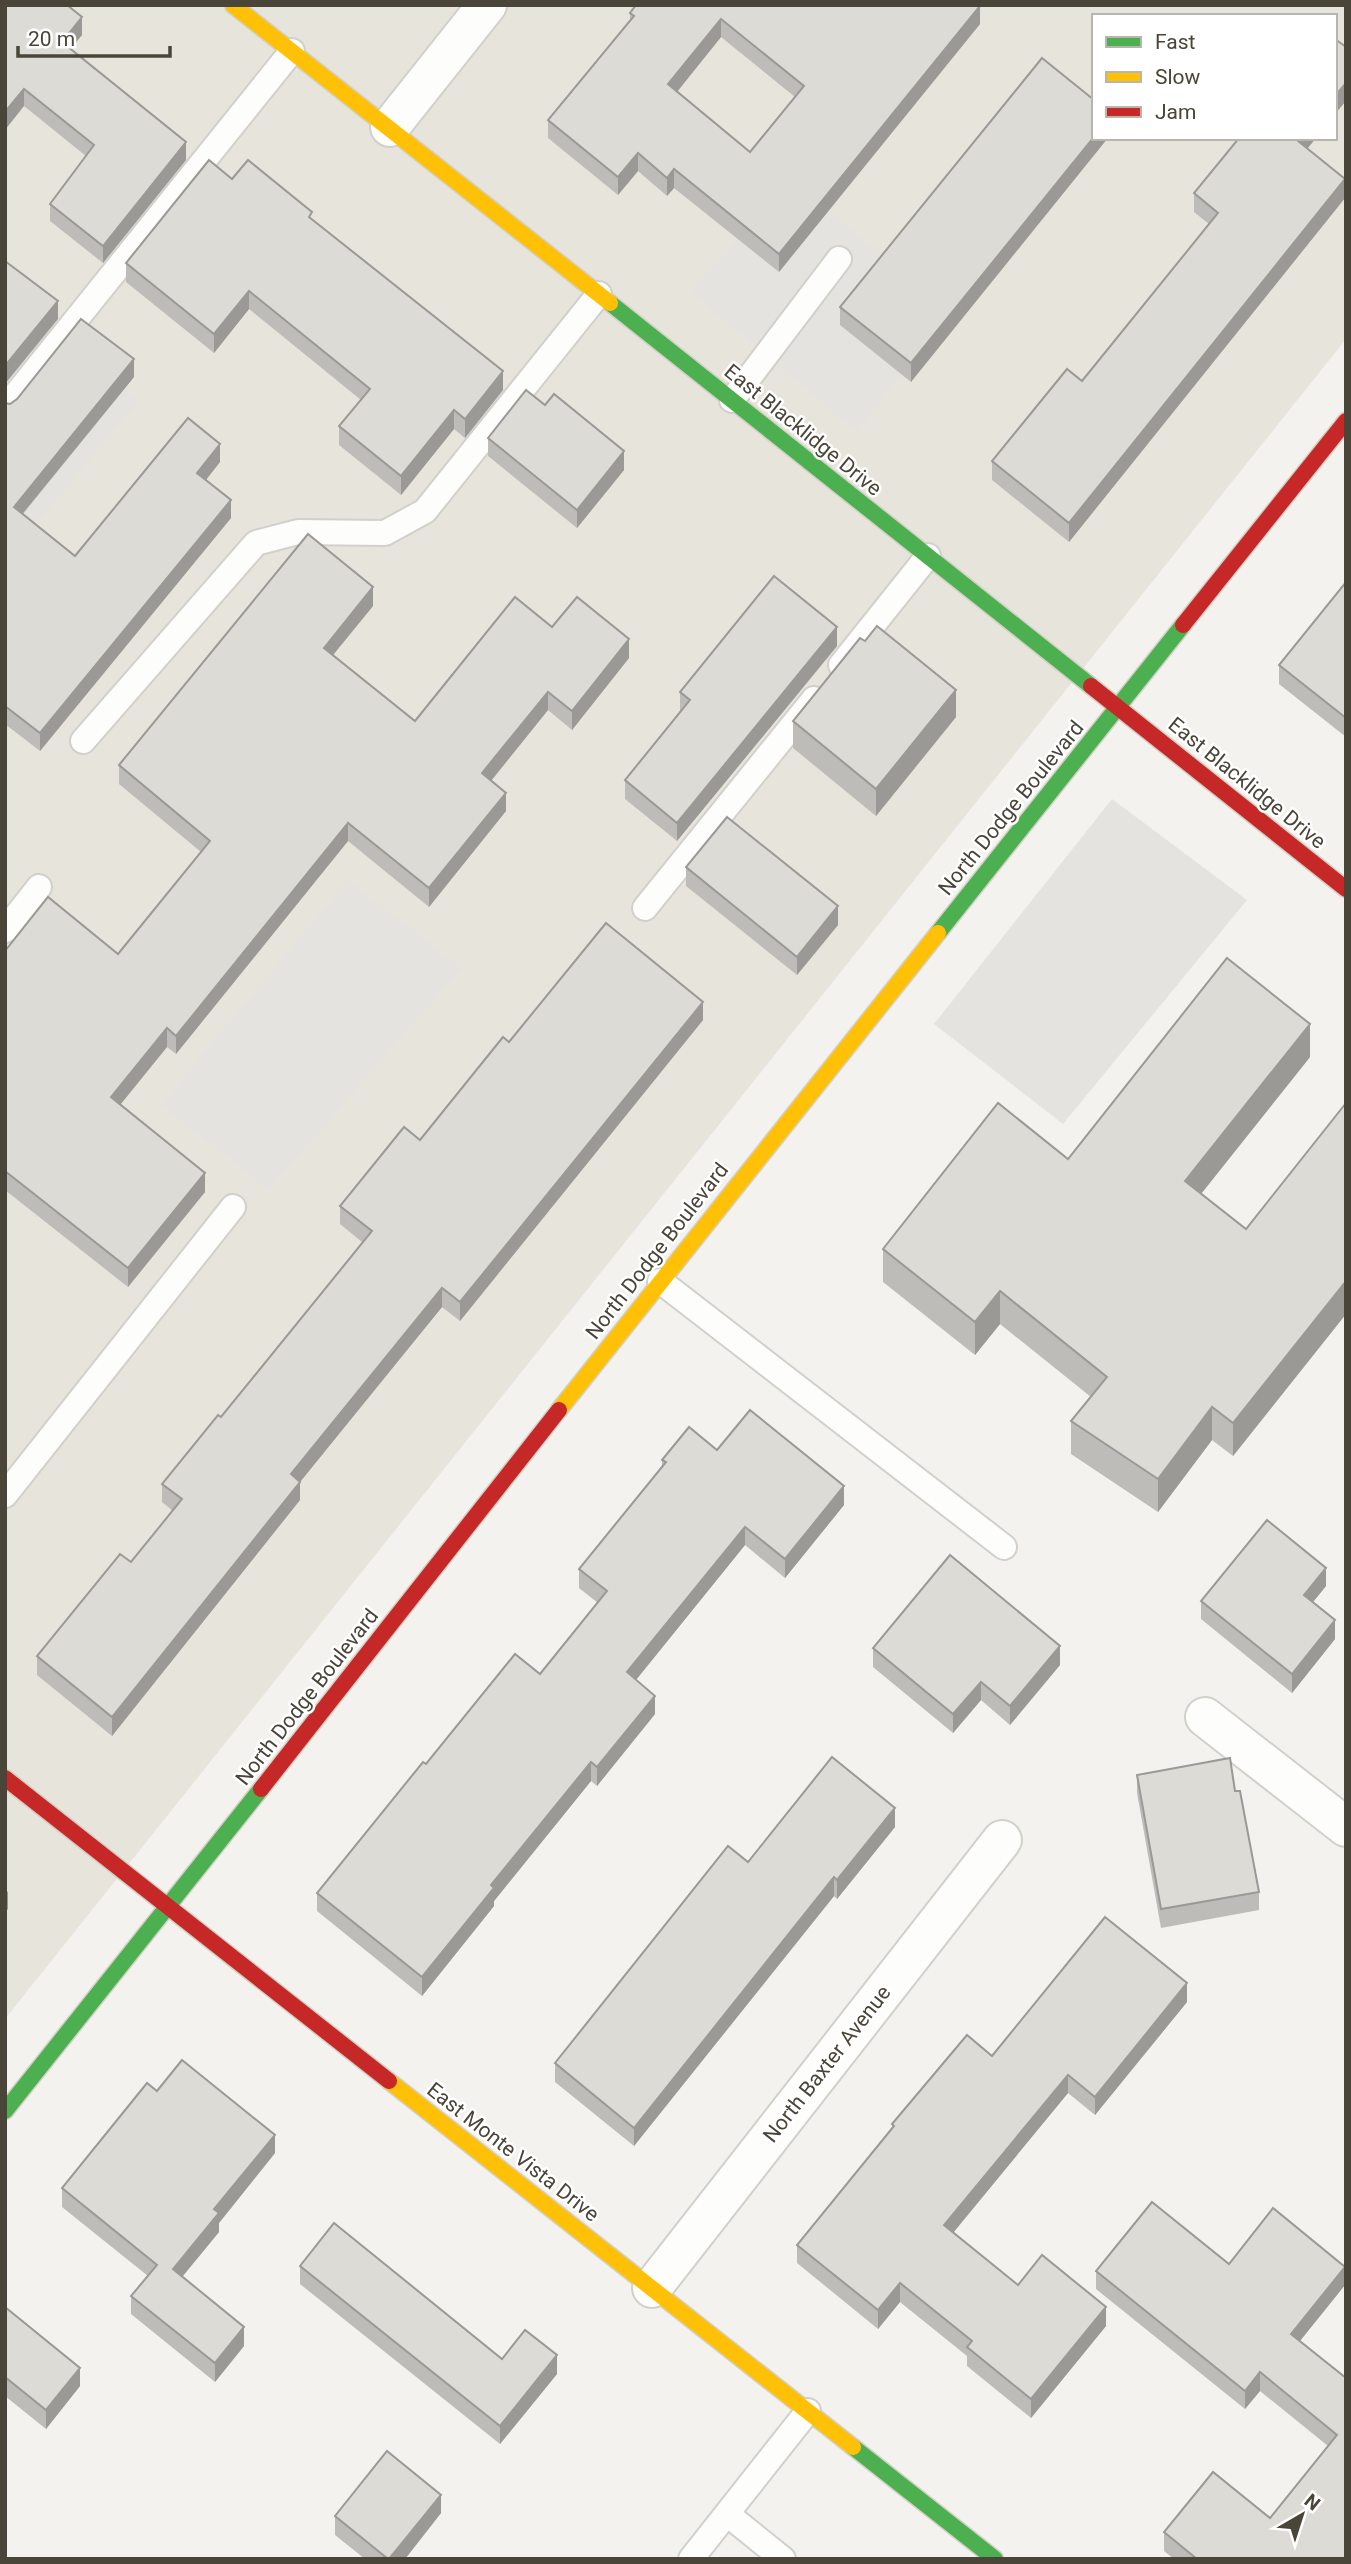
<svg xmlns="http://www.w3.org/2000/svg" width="1351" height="2564" font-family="Roboto,sans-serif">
	<rect width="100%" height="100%" fill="#f3f2ee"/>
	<path fill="#e7e4dc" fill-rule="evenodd" d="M5 5H1346V339L5 2019ZM1094 16H1335V138H1094Z"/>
	<g fill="#e5e3df">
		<path d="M828 211 892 261 840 325 901 375 857 432 690 292 738 239Z"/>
		<path d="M64 344 139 401 32 529 5 508V352L25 367Z"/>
		<path d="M1112 799 1247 900 1063 1124 934 1024Z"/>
		<path d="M348 880 462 968 269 1190 160 1105Z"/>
	</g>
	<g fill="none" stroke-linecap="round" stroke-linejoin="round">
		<defs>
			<g id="lane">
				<path d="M732 400 839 259"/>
				<path d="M5 408 292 51"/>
				<path d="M841 665 928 556"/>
				<path d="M83 741 256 543 298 532 385 533 425 511 599 294"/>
				<path d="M645 908 814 699"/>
				<path d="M5 930 39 887"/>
				<path d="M660 1281 1004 1547"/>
				<path d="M5 1495 233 1207"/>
				<path d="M727 2514 783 2559"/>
				<path d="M691 2559 808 2411"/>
			</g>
			<g id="street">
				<path d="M390 127 487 5"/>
				<path d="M1205 1717 1346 1827"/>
				<path d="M652 2288 1002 1840"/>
			</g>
			<g id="fast">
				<path d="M610 303 1091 686"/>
				<path d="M938 933 1183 625"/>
				<path d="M5 2111 261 1789"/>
				<path d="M853 2447 995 2559"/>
			</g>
			<g id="slow">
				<path d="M233 5 610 303"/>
				<path d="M559 1410 938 933"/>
				<path d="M389 2081 853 2447"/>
			</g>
			<g id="jam">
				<path d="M1183 625 1346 421"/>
				<path d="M1091 686 1346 889"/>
				<path d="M5 1778 389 2081"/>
				<path d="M261 1789 559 1410"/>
			</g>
		</defs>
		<use href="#lane" stroke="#d1d0cb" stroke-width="28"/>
		<use href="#street" stroke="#d1d0cb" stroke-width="42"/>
		<use href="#fast" stroke="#d2d0c5" stroke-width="19"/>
		<use href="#slow" stroke="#d2d0c5" stroke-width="19"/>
		<use href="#jam" stroke="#d2d0c5" stroke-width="19"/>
		<use href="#lane" stroke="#fdfdfc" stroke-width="24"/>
		<use href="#street" stroke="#fdfdfc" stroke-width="38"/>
		<use href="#fast" stroke="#4caf50" stroke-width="16"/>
		<use href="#slow" stroke="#ffc107" stroke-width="16"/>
		<use href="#jam" stroke="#c62828" stroke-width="16"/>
	</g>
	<g fill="#bebcb8" fill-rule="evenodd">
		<path d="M5 5 82 35 70 49 186 160 103 263 50 221V204L86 156 24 106Z"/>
		<path d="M630 13 980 24 779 272 674 188 667 196 638 171 618 195 548 138V120L630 20ZM721 37 795 97 750 152 677 92Z"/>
		<path d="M1094 100 911 382 840 325V307Z"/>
		<path d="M1239 138H1316L1307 149 1345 198 1069 542 992 480V461L1082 381 1209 224 1194 212V193Z"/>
		<path d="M232 179 312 219 503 390 465 438 454 429 401 495 339 445V426L361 400 249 309 214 353 126 282V263Z"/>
		<path d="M134 377 23 514 75 556 220 462 206 480 231 518 40 751 5 724V403L10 404Z"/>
		<path d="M488 438 624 470 577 528 488 456Z"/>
		<path d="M1346 582V737L1279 684V665Z"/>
		<path d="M373 606 333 655 415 721 552 627 629 658 572 730 548 710 491 781 506 811 429 907 348 841 176 1054 167 1047 120 1105 205 1192 128 1287 5 1190V951L118 954 201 852 119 784V765Z"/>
		<path d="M837 646 677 841 625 799V780L680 711V692Z"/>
		<path d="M956 717 876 816 793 748V721Z"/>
		<path d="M686 867 838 925 797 975 686 886Z"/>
		<path d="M703 1020 460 1321 442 1307 300 1482V1500L112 1736 37 1675V1656L131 1562 173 1511 162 1502V1484L221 1417 362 1242 340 1224V1206L420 1140 509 1042Z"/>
		<path d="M1310 1057 1201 1194 1246 1229 1346 1103V1314L1233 1456 1212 1440 1158 1512 1071 1454V1421L1091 1397 1000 1324 975 1355 883 1282V1249L1068 1159Z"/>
		<path d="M717 1450 844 1505 785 1578 745 1545 636 1680 655 1714 597 1786 591 1781 494 1901V1906L422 1996 317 1911V1893L426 1764 540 1674 598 1603 579 1588V1569L662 1467V1460Z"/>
		<path d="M1326 1586 1313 1602 1335 1639 1292 1693 1201 1619V1601Z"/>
		<path d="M873 1648 1060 1665 1010 1725 981 1700 953 1733 873 1667Z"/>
		<path d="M1137 1775 1235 1791 1259 1892V1910L1161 1928 1137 1793Z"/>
		<path d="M895 1827 837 1899 834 1896 634 2146 555 2082V2063L748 1862Z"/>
		<path d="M1187 2002 1095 2115 1068 2093 953 2232 1018 2285 1106 2326 1031 2418 967 2366V2356L900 2302 878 2329 797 2263V2245L892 2128V2124L992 2056Z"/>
		<path d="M157 2091 275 2153 219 2223V2232L182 2277 244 2346 215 2382 131 2314V2296L148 2276 62 2207V2188Z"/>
		<path d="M1346 2093V2114L1344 2113V2094Z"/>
		<path d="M1229 2264 1345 2285 1300 2341 1346 2378V2559H1174L1164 2551V2532L1270 2518 1328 2446 1260 2391 1245 2409 1096 2289V2271Z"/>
		<path d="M300 2266 502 2359 557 2374 500 2444 300 2284Z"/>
		<path d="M5 2307 80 2386 46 2429 5 2396Z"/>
		<path d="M441 2513 405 2559H365L335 2535V2516Z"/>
	</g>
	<g fill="#9b9996">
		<path d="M980 6V24L779 272V254Z"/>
		<path d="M82 17V35L62 59V42Z"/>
		<path d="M721 19V37L668 103V84Z"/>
		<path d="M1346 83V101L1335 114V96Z"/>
		<path d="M24 89V106L5 130V112Z"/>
		<path d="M1094 137V138H1108L911 382V363Z"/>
		<path d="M1301 138H1316L1298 160V141Z"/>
		<path d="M186 142V160L103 263V246Z"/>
		<path d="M638 153V171L618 195V177Z"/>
		<path d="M674 169V188L667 196V178Z"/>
		<path d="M1345 179V198L1069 542V523Z"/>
		<path d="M249 291V309L214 353V334Z"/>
		<path d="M58 301V319L5 384V366Z"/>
		<path d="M134 359V377L14 524V507Z"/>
		<path d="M503 371V390L465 438V419Z"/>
		<path d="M454 410V429L401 495V476Z"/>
		<path d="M220 444V462L197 491V473Z"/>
		<path d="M624 451V470L577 528V510Z"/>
		<path d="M231 500V518L40 751V733Z"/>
		<path d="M373 587V606L324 666V648Z"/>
		<path d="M837 627V646L677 841V823Z"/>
		<path d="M629 639V658L572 730V711Z"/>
		<path d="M956 690V717L876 816V789Z"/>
		<path d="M548 692V710L482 792V773Z"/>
		<path d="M506 793V811L429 907V888Z"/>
		<path d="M348 823V841L176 1054V1036Z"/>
		<path d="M838 906V925L797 975V957Z"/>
		<path d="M703 1002V1020L460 1321V1302Z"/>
		<path d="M1310 1024V1057L1185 1214V1181Z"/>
		<path d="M167 1028V1047L111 1116V1097Z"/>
		<path d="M205 1173V1192L128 1287V1268Z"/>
		<path d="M1346 1281V1314L1233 1456V1423Z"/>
		<path d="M442 1288V1307L300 1482V1500L112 1736V1717L291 1474Z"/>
		<path d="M1000 1291V1324L975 1355V1322Z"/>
		<path d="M1212 1407V1440L1158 1512V1479Z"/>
		<path d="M844 1486V1505L785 1578V1559Z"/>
		<path d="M745 1527V1545L627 1691V1672Z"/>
		<path d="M1326 1568V1586L1304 1613V1595Z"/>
		<path d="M1335 1620V1639L1292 1693V1674Z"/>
		<path d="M1060 1646V1665L1010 1725V1706Z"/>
		<path d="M981 1682V1700L953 1733V1714Z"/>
		<path d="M655 1696V1714L597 1786V1767Z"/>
		<path d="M591 1762V1781L494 1901V1906L422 1996V1977L491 1885Z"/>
		<path d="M895 1808V1827L837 1899V1880Z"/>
		<path d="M834 1877V1896L634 2146V2128Z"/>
		<path d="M8 1891V1909L5 1913V1895Z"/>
		<path d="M1187 1983V2002L1095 2115V2097Z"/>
		<path d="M1068 2075V2093L944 2244V2225Z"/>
		<path d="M275 2135V2153L219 2223V2232L173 2288V2269L214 2209Z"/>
		<path d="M1345 2267V2285L1291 2352V2334Z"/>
		<path d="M900 2283V2302L878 2329V2310Z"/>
		<path d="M1106 2307V2326L1031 2418V2399Z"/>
		<path d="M244 2327V2346L215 2382V2363Z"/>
		<path d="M557 2355V2374L500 2444V2426Z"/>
		<path d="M80 2368V2386L46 2429V2410Z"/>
		<path d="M1260 2372V2391L1245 2409V2391Z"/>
		<path d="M441 2495V2513L405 2559H389Z"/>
	</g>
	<g fill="#dddbd6" stroke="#9b9996" stroke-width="2" fill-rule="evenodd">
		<path d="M5 5H67L82 17 62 42 186 142 103 246 50 204 94 145 24 89 5 112Z"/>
		<path d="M636 5H979L980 6 779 254 674 169 667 178 638 153 618 177 548 120 634 16 630 13ZM721 19 804 86 750 152 668 84Z"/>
		<path d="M1335 39 1346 47V83L1335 96Z"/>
		<path d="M1042 58 1094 100V137L911 363 840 307Z"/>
		<path d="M1239 138H1301L1298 141 1345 179 1069 523 992 461 1067 369 1082 381 1218 213 1194 193Z"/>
		<path d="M209 160 232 179 248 160 312 212 309 217 503 371 465 419 454 410 401 476 339 426 370 389 249 291 214 334 126 263Z"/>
		<path d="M5 261 58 301 5 366Z"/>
		<path d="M81 319 134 359 14 507 75 556 188 418 220 444 197 473 231 500 40 733 5 706V403L10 404 17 399Z"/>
		<path d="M526 390 545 405 554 394 624 451 577 510 488 438Z"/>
		<path d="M308 534 373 587 324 648 415 721 515 597 552 627 577 597 629 639 572 711 548 692 482 773 506 793 429 888 348 823 176 1036 167 1028 111 1097 205 1173 128 1268 5 1171V951L48 897 118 954 210 841 119 765Z"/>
		<path d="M774 576 837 627 677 823 625 780 690 700 680 692Z"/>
		<path d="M1346 582V718L1279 665Z"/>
		<path d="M877 626 956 690 876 789 793 721 860 638 865 641Z"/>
		<path d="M727 817 838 906 797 957 686 867Z"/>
		<path d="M606 923 703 1002 460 1302 442 1288 291 1474 300 1482 112 1717 37 1656 120 1554 131 1562 182 1499 162 1484 218 1415 221 1417 372 1231 340 1206 404 1127 420 1140 503 1037 509 1042Z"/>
		<path d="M1227 958 1310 1024 1185 1181 1246 1229 1346 1103V1281L1233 1423 1212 1407 1158 1479 1071 1421 1107 1377 1000 1291 975 1322 883 1249 998 1103 1068 1159Z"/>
		<path d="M750 1410 844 1486 785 1559 745 1527 627 1672 655 1696 597 1767 591 1762 491 1885 494 1888 422 1977 317 1893 423 1762 426 1764 515 1654 540 1674 607 1591 579 1569 666 1462 662 1460 689 1427 717 1450Z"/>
		<path d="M1267 1520 1326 1568 1304 1595 1335 1620 1292 1674 1201 1601Z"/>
		<path d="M950 1555 1060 1646 1010 1706 981 1682 953 1714 873 1648Z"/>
		<path d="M832 1757 895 1808 837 1880 834 1877 634 2128 555 2063 728 1846 748 1862Z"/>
		<path d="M1230 1758 1235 1791H1240L1259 1892 1161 1909 1137 1775Z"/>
		<path d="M1105 1917 1187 1983 1095 2097 1068 2075 944 2225 1018 2285 1042 2255 1106 2307 1031 2399 967 2347 972 2341 900 2283 878 2310 797 2245 894 2126 892 2124 967 2035 992 2056Z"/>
		<path d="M182 2060 275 2135 214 2209 219 2213 173 2269 244 2327 215 2363 131 2296 157 2265 62 2188 147 2083 157 2091Z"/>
		<path d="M1152 2202 1229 2264 1273 2208 1345 2267 1291 2334 1346 2378V2559H1197L1164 2532 1213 2472 1270 2518 1337 2435 1260 2372 1245 2391 1096 2271Z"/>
		<path d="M334 2223 502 2359 525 2330 557 2355 500 2426 300 2266Z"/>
		<path d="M5 2307 80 2368 46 2410 5 2377Z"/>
		<path d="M387 2451 441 2495 389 2559H388L335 2516Z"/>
	</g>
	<g text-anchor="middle" stroke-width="5" stroke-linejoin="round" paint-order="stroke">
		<g font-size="21" fill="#4a4539" stroke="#fff">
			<text transform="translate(803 430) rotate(39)" y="7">East Blacklidge Drive</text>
			<text transform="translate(1247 783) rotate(39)" y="7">East Blacklidge Drive</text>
			<text transform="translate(1011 808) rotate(-51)" y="7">North Dodge Boulevard</text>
			<text transform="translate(657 1251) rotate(-52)" y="7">North Dodge Boulevard</text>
			<text transform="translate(307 1697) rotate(-52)" y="7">North Dodge Boulevard</text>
			<text transform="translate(827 2064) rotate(-52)" y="7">North Baxter Avenue</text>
			<text transform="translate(513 2152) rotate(38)" y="7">East Monte Vista Drive</text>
		</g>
	</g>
	<rect width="1351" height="2564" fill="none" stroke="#4a4539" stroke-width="14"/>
	<rect x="1092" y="14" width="245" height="126" fill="#ffffff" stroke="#b7b5b0" stroke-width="2"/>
	<rect x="1106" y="37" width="35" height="10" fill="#4caf50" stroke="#b7b5b0" stroke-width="2"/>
	<text x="1155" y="49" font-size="21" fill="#4a4539">Fast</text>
	<rect x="1106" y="72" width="35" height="10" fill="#ffc107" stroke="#b7b5b0" stroke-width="2"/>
	<text x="1155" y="84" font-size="21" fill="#4a4539">Slow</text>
	<rect x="1106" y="107" width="35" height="10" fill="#c62828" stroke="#b7b5b0" stroke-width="2"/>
	<text x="1155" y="119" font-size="21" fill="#4a4539">Jam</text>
	<g transform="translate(1302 2515) rotate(39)" stroke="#ffffff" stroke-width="5" paint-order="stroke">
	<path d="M0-5L12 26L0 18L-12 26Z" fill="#4a4539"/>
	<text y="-10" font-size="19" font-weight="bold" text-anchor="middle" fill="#4a4539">N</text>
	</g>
	<path d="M18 46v10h152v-10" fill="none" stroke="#4a4539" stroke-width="3.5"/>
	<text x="28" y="46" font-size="21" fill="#4a4539" stroke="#ffffff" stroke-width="5" paint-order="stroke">20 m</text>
</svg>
